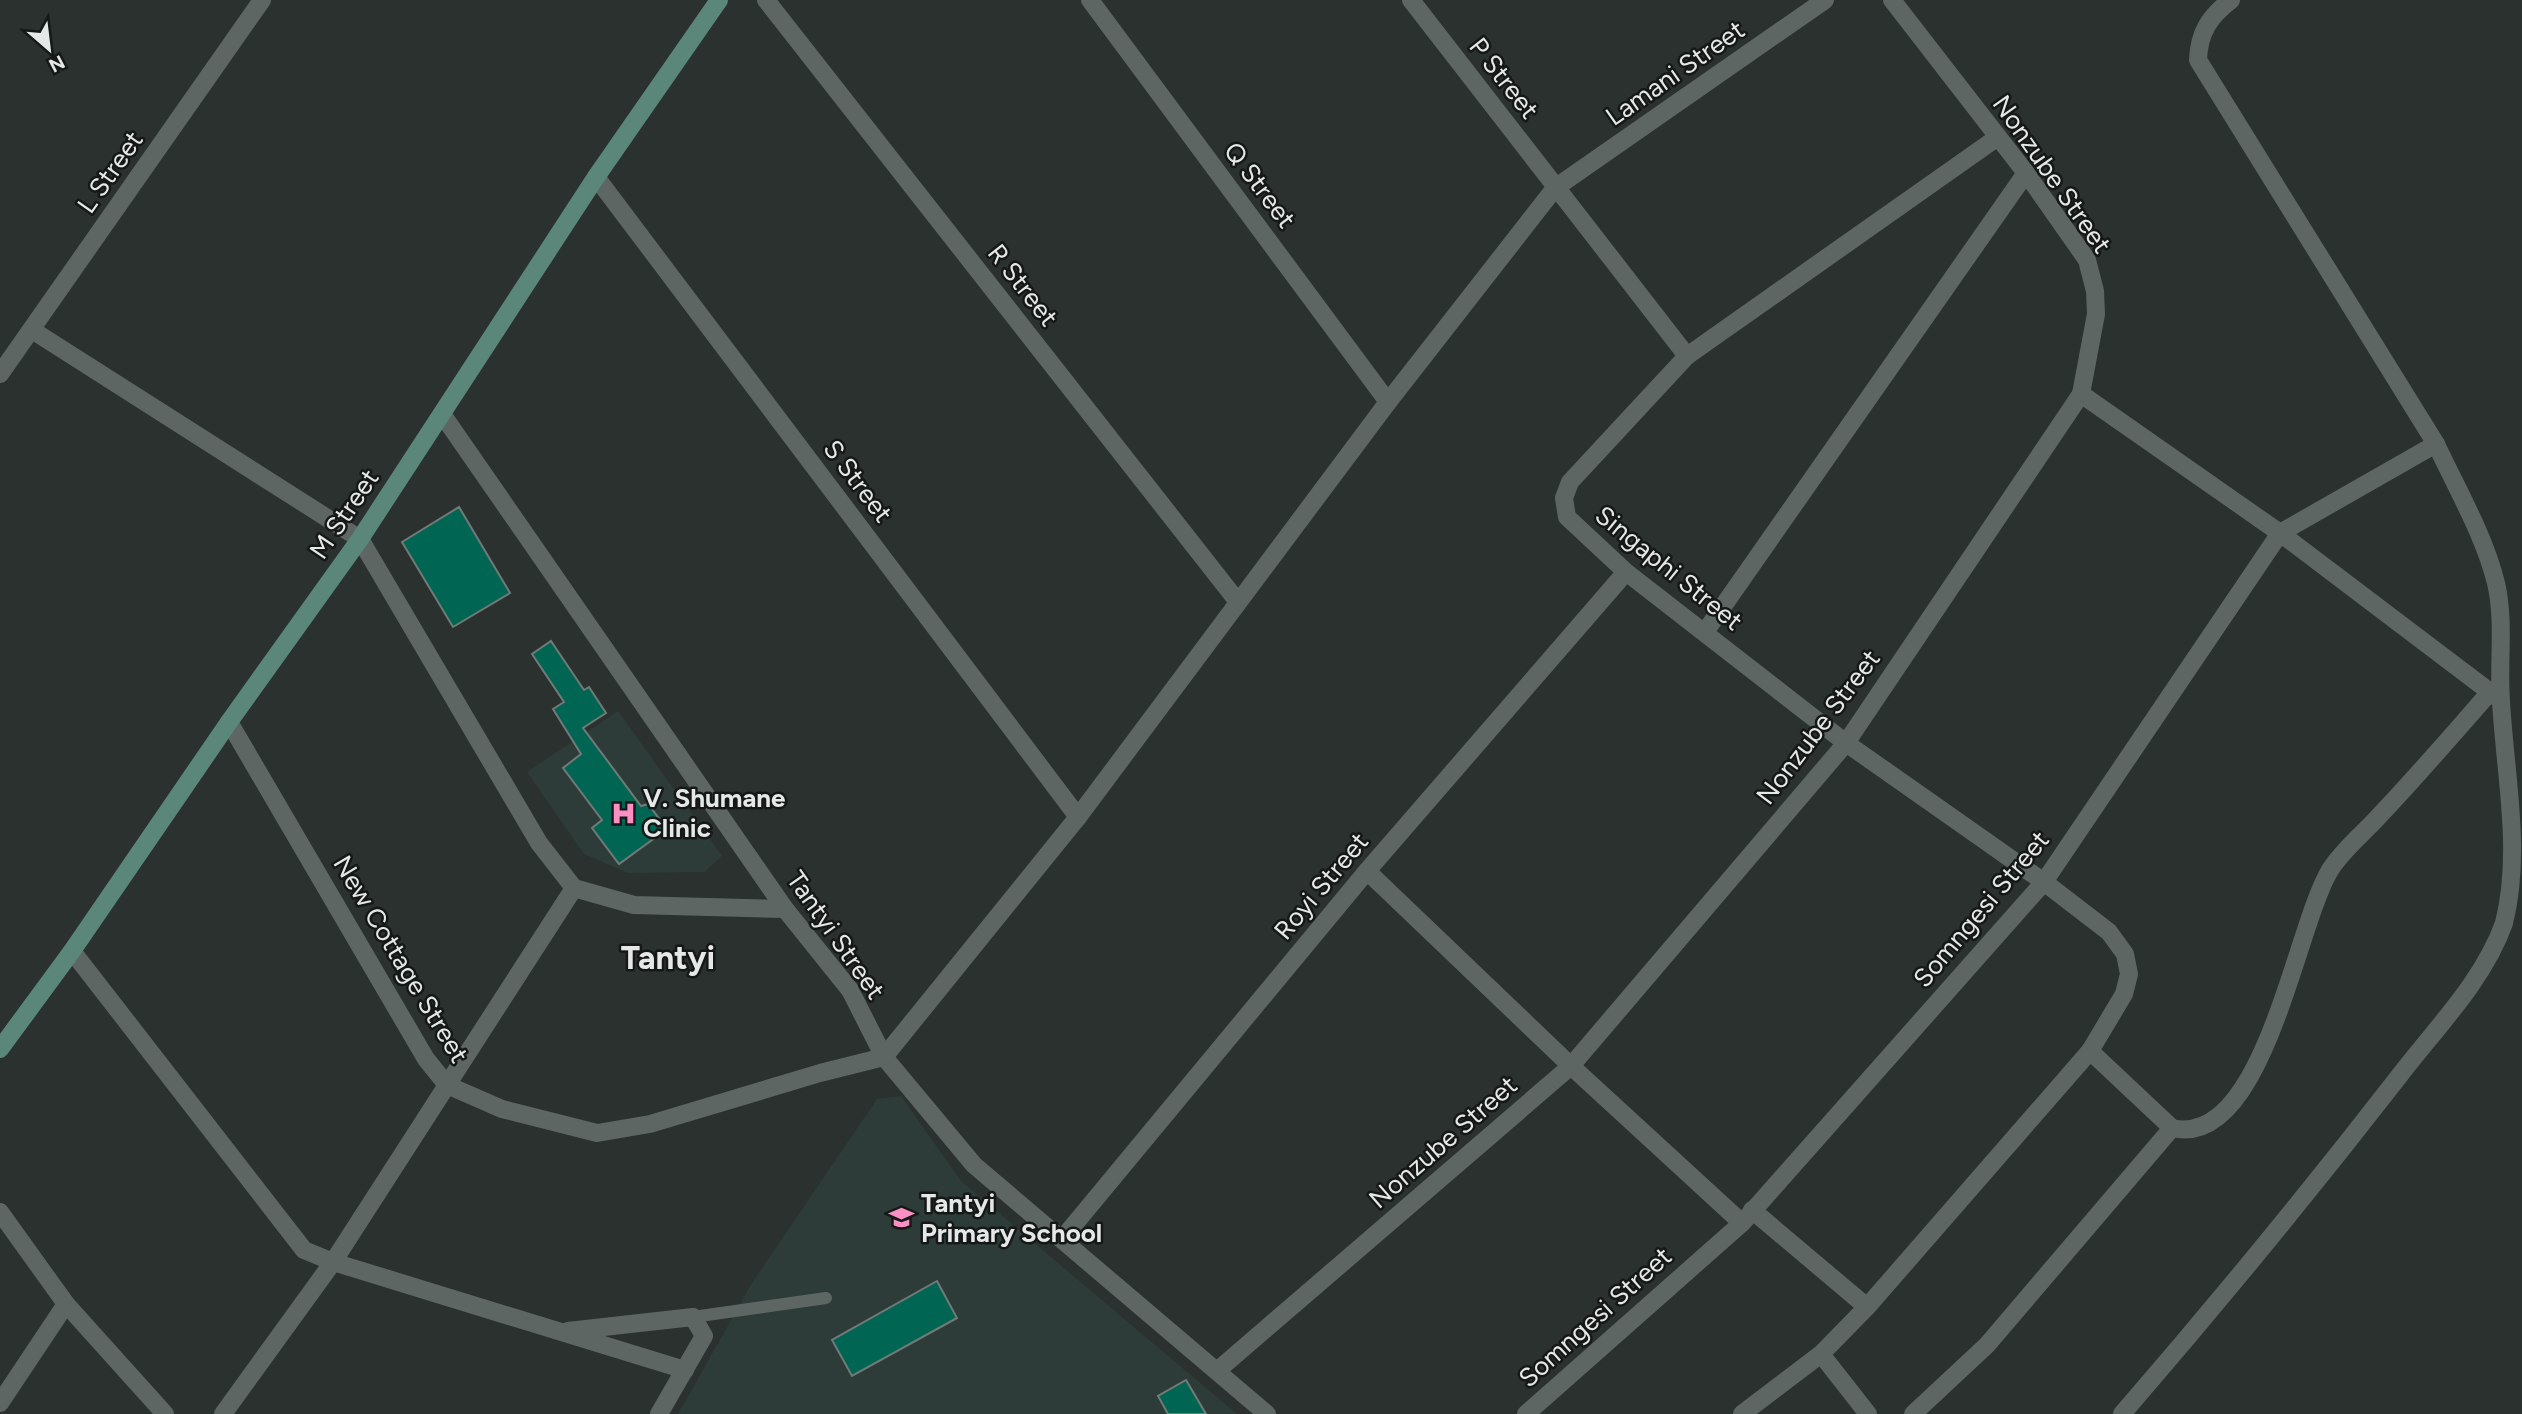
<svg xmlns="http://www.w3.org/2000/svg" width="2522" height="1414" font-family="Figtree,sans-serif">
	<rect width="100%" height="100%" fill="#2a312f"/>
	<g fill="#2d3c38">
		<path d="M618 711 722 856 704 872 628 873 584 854 527 772Z"/>
		<path d="M901 1096 961 1181 1237 1414H678L752 1283 877 1099Z"/>
	</g>
	<g fill="#006653" stroke="#727a77" stroke-width="2">
		<path d="M459 507 510 593 453 627 402 542Z"/>
		<path d="M551 641 584 690 589 687 606 713 583 728 641 806 648 804 667 829 619 864 592 828 602 820 563 768 581 754 553 709 564 702 532 654Z"/>
		<path d="M937 1281 957 1318 852 1376 832 1340Z"/>
		<path d="M1186 1380 1206 1414H1168L1158 1396Z"/>
	</g>
	<g fill="none" stroke-linecap="round" stroke-linejoin="round">
		<path stroke="#5e6663" stroke-width="12" d="M693 1317 826 1298"/>
		<g stroke="#5e6663" stroke-width="18">
			<path d="M766 0 1238 602"/>
			<path d="M1090 0 1388 402"/>
			<path d="M1411 0 1687 356"/>
			<path d="M596 177 1078 817"/>
			<path d="M32 330 360 539 539 843 574 888 634 905 785 909"/>
			<path d="M0 374 262 0"/>
			<path d="M2081 394 2280 533 2498 698"/>
			<path d="M442 414 785 909 850 990 884 1057 974 1165 1267 1414"/>
			<path d="M1705 632 2026 173"/>
			<path d="M229 722 426 1059 447 1085 502 1109 597 1133 650 1124 820 1073 884 1057 1078 817 1388 402 1555 188 1825 0"/>
			<path d="M1367 871 1571 1066 1742 1223"/>
			<path d="M72 951 304 1250 333 1262 685 1370"/>
			<path d="M2090 1051 2172 1128C2263 1150 2295 928 2330 870 2343 849 2364 833 2380 815 2418 775 2454 733 2490 692"/>
			<path d="M1752 1210 1867 1307"/>
			<path d="M0 1212 66 1304 165 1414"/>
			<path d="M1063 1238 1367 871 1626 572"/>
			<path d="M568 1331 693 1317 704 1336 659 1414"/>
			<path d="M1821 1354 1868 1414"/>
			<path d="M1218 1370 1571 1066 1846 743 2081 394 2096 314 2095 291 2087 260 2026 173 1892 0"/>
			<path d="M0 1403 66 1304"/>
			<path d="M223 1414 333 1262 574 888"/>
			<path d="M1526 1414 1742 1223 2044 882 2280 533 2436 444 2198 60C2199 32 2210 16 2231 0"/>
			<path d="M1742 1414 1821 1354 1867 1307 2090 1051 2124 994 2129 974 2125 954 2109 932 2044 882 1846 743 1626 572 1567 517 1564 498 1570 482 1687 356 1998 137"/>
			<path d="M1913 1414 1987 1345 2172 1128"/>
			<path d="M2122 1414C2218 1303 2310 1191 2400 1075 2436 1028 2484 980 2504 923 2522 852 2505 774 2501 701 2498 662 2505 622 2496 583 2484 535 2457 489 2436 444"/>
		</g>
		<path stroke="#5b867a" stroke-width="18" d="M0 1049 72 951 229 722 360 539 596 177 719 0"/>
	</g>
	<defs>
		<symbol id="hospital-bare" viewBox="-9 -9 18 18"><path d="M-5-5h3v3.5h4V-5h3V5h-3V1.5h-4V5h-3Z" fill="#fb8fc4" stroke="#151817" stroke-width="2.5" paint-order="stroke"/></symbol>
		<symbol id="school-bare" viewBox="-9 -9 18 18"><path d="M0-5L7-2L0 1L-7-2ZM-4 1L0 2.5L4 1V4Q0 6-4 4Z" fill="#fb8fc4" stroke="#151817" stroke-width="2.5" paint-order="stroke"/></symbol>
	</defs>
	<g fill-rule="evenodd">
		<use href="#hospital-bare" x="606" y="796" width="35" height="35"/>
		<use href="#school-bare" x="884" y="1200" width="35" height="35"/>
	</g>
	<g text-anchor="middle" stroke-width="5" stroke-linejoin="round" paint-order="stroke">
		<g font-size="26" fill="#e4e8e7" stroke="#151817">
			<text transform="translate(1675 73) rotate(-35)" y="9">Lamani Street</text>
			<text transform="translate(1504 78) rotate(52)" y="9">P Street</text>
			<text transform="translate(110 172) rotate(-55)" y="9">L Street</text>
			<text transform="translate(2052 174) rotate(55)" y="9">Nonzube Street</text>
			<text transform="translate(1260 185) rotate(53)" y="9">Q Street</text>
			<text transform="translate(1023 285) rotate(52)" y="9">R Street</text>
			<text transform="translate(858 481) rotate(53)" y="9">S Street</text>
			<text transform="translate(344 514) rotate(-56)" y="9">M Street</text>
			<text transform="translate(1669 568) rotate(39)" y="9">Singaphi Street</text>
			<text transform="translate(1818 727) rotate(-53)" y="9">Nonzube Street</text>
			<text transform="translate(1321 886) rotate(-50)" y="9">Royi Street</text>
			<text transform="translate(1981 909) rotate(-50)" y="9">Somngesi Street</text>
			<text transform="translate(836 935) rotate(55)" y="9">Tantyi Street</text>
			<text transform="translate(401 959) rotate(59)" y="9">New Cottage Street</text>
			<text transform="translate(1443 1142) rotate(-41)" y="9">Nonzube Street</text>
			<text transform="translate(1595 1317) rotate(-42)" y="9">Somngesi Street</text>
		</g>
		<g font-size="26" font-weight="bold" fill="#e4e8e7" stroke="#151817" text-anchor="start">
			<text x="643" y="807">V. Shumane<tspan x="643" dy="30">Clinic</tspan></text>
			<text x="921" y="1212">Tantyi<tspan x="921" dy="30">Primary School</tspan></text>
		</g>
		<g font-size="33" font-weight="bold" fill="#e4e8e7" stroke="#151817">
			<text x="668" y="969">Tantyi</text>
		</g>
	</g>
	<g transform="translate(49 49) rotate(152)" stroke="#151817" stroke-width="5" paint-order="stroke">
	<path d="M0-5L12 26L0 18L-12 26Z" fill="#e4e8e7"/>
	<text y="-10" font-size="19" font-weight="bold" text-anchor="middle" fill="#e4e8e7">N</text>
	</g>
</svg>
